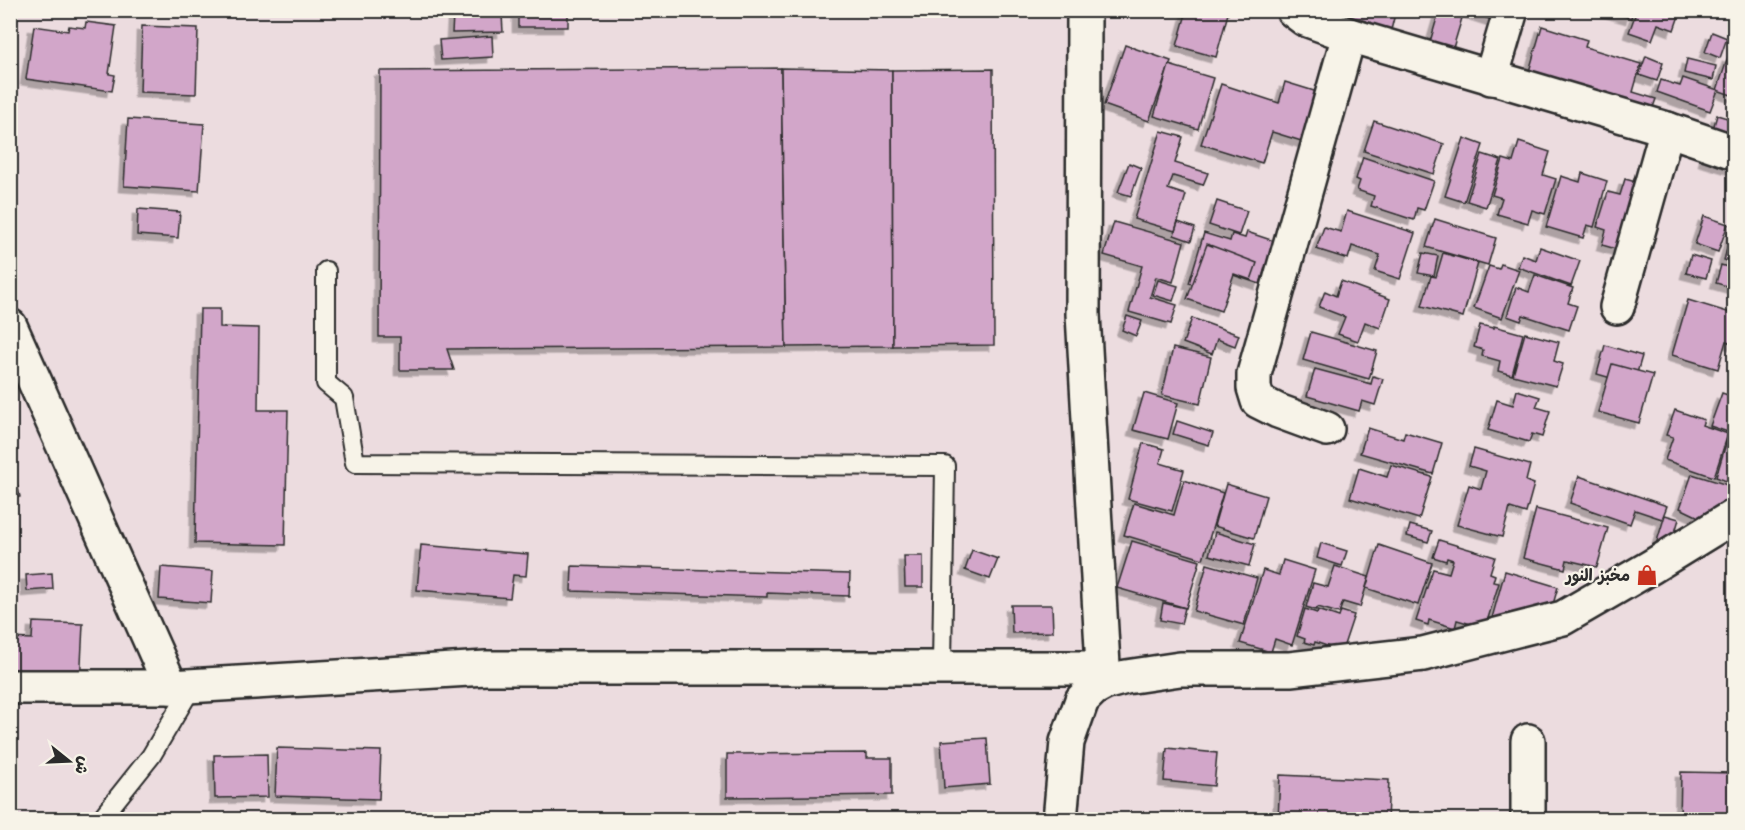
<svg xmlns="http://www.w3.org/2000/svg" width="1745" height="830" font-family="Mali,'Playpen Sans Arabic',sans-serif">
	<defs>
		<filter id="shadow"><feDropShadow dx="-5.5" dy="5.5" stdDeviation="0" flood-color="#0004"/></filter>
	</defs>
	<rect width="100%" height="100%" fill="#ecdcdf"/>
	<filter id="ink" filterUnits="userSpaceOnUse"><feTurbulence type="fractalNoise" baseFrequency=".0167" numOctaves="2"/><feDisplacementMap in="SourceGraphic" scale="12" xChannelSelector="R" yChannelSelector="G"/><feConvolveMatrix kernelMatrix="1 2 1 2 8 2 1 2 1" color-interpolation-filters="sRGB"/></filter>
	<g filter="url(#ink)">
		<g fill="#d2a6c9" stroke="#2b2b2b" stroke-width="1.5" filter="url(#shadow)">
			<path d="M1187 10H1229L1216 57 1177 46Z"/>
			<path d="M1347 10H1396L1389 38 1343 25Z"/>
			<path d="M1462 10H1495L1493 20Z"/>
			<path d="M1604 10H1633L1631 18Z"/>
			<path d="M1637 10H1681L1674 30 1658 24 1652 40 1629 32Z"/>
			<path d="M1439 11 1462 18 1453 48 1430 42Z"/>
			<rect x="518" y="14" width="50" height="13"/>
			<path d="M453 15H502L503 32 452 33Z"/>
			<path d="M86 22 116 26 109 74 115 75 112 91 26 79 34 26 68 31 69 26 85 28Z"/>
			<path d="M142 26 198 28 196 94 140 92Z"/>
			<path d="M1542 26 1587 40 1585 47 1641 64 1633 92 1656 99 1652 110 1528 75Z"/>
			<path d="M1712 32 1727 38 1720 58 1705 52Z"/>
			<path d="M492 36 493 57 441 60 439 40Z"/>
			<path d="M1125 45 1171 61 1149 121 1104 105Z"/>
			<path d="M1646 56 1663 63 1657 81 1639 75Z"/>
			<path d="M1728 57 1734 59V96L1717 90Z"/>
			<path d="M1687 59 1716 66 1713 80 1684 73Z"/>
			<path d="M1169 65 1213 78 1198 129 1154 116Z"/>
			<path d="M781 68 786 347 447 349 454 370H400V337H379L380 71Z"/>
			<path d="M781 68 892 70 893 346 786 347Z"/>
			<path d="M993 69 994 345 893 346 892 70Z"/>
			<path d="M1683 78 1718 90 1710 111 1657 92 1661 80 1680 86Z"/>
			<path d="M1285 82 1324 94 1308 143 1272 132 1262 163 1201 144 1221 84 1279 103Z"/>
			<path d="M1717 115 1734 120V169L1704 160Z"/>
			<path d="M128 119 204 124 199 191 124 186Z"/>
			<path d="M1374 121 1444 144 1434 174 1364 151Z"/>
			<path d="M1161 131 1183 137 1175 163 1208 173 1203 185 1173 176 1168 189 1186 195 1175 231 1134 219Z"/>
			<path d="M1464 138 1483 145 1464 202 1445 196Z"/>
			<path d="M1519 142 1550 152 1543 175 1556 179 1545 214 1532 210 1528 223 1497 214 1502 198 1492 195 1503 159 1513 162Z"/>
			<path d="M1482 154 1501 160 1486 207 1467 201Z"/>
			<path d="M1363 157 1434 181 1424 210 1417 208 1414 220 1371 206 1374 196 1357 190 1360 181 1356 179Z"/>
			<path d="M1129 163 1141 168 1131 196 1118 192Z"/>
			<path d="M1582 173 1607 181 1594 227 1587 225 1583 238 1546 227 1561 176 1580 182Z"/>
			<path d="M1625 179 1643 184 1623 251 1602 245 1606 230 1597 227 1608 192 1620 195Z"/>
			<path d="M1217 201 1247 211 1239 235 1209 225Z"/>
			<path d="M138 209 180 212 178 238 137 235Z"/>
			<path d="M1347 211 1415 233 1400 279 1375 271 1380 255 1352 246 1348 259 1316 249 1324 227 1341 232Z"/>
			<path d="M1704 216 1728 224 1718 252 1695 244Z"/>
			<path d="M1435 219 1496 238 1488 265 1426 247Z"/>
			<path d="M1114 222 1184 242 1173 282 1156 277 1150 297 1177 305 1171 324 1129 312 1142 266 1104 255Z"/>
			<path d="M1178 222 1195 228 1191 241 1174 235Z"/>
			<path d="M1734 222V263L1724 260Z"/>
			<path d="M1247 232 1274 241 1260 284 1221 271 1215 291 1189 283 1204 233 1230 241 1232 234 1245 238Z"/>
			<path d="M1207 244 1257 263 1251 280 1234 274 1221 311 1187 299Z"/>
			<path d="M1540 247 1580 261 1571 286 1518 267 1522 255 1536 260Z"/>
			<path d="M1423 253 1438 256 1434 276 1418 273Z"/>
			<path d="M1443 253 1478 263 1463 317 1422 306 1431 276 1436 277Z"/>
			<path d="M1691 255 1711 261 1706 278 1686 273Z"/>
			<path d="M1501 264 1519 270 1502 318 1474 308 1489 266 1499 269Z"/>
			<path d="M1721 265 1734 269V288L1716 283Z"/>
			<path d="M1535 275 1573 288 1568 303 1577 306 1569 330 1523 315 1521 321 1507 316 1516 287 1529 292Z"/>
			<path d="M1158 280 1178 286 1173 301 1153 295Z"/>
			<path d="M1341 281 1390 299 1380 328 1365 322 1358 341 1338 334 1345 317 1319 307 1325 291 1336 296Z"/>
			<path d="M1688 300 1734 314V344L1726 341 1718 369 1672 355Z"/>
			<path d="M200 309H220V327L259 328 258 410H288L285 545 195 543Z"/>
			<path d="M1127 316 1142 321 1136 336 1122 330Z"/>
			<path d="M1192 318 1239 335 1235 346 1217 339 1212 354 1183 343Z"/>
			<path d="M1480 325 1494 328V326L1523 334 1512 375 1498 371 1500 361 1482 356 1483 350 1474 347Z"/>
			<path d="M1311 332 1377 351 1369 379 1303 360Z"/>
			<path d="M1525 333 1559 342 1554 361 1563 364 1556 386 1513 375Z"/>
			<path d="M1605 345 1642 356 1637 373 1646 376 1637 406 1606 396 1611 378 1597 374Z"/>
			<path d="M1173 348 1211 357 1200 404 1162 395Z"/>
			<path d="M1612 364 1653 375 1639 423 1598 412Z"/>
			<path d="M1315 369 1371 384 1373 376 1383 379 1375 405 1362 401 1359 411 1307 396Z"/>
			<path d="M1517 390 1540 397 1536 407 1550 411 1542 437 1532 434 1529 442 1488 430 1497 400 1513 405Z"/>
			<path d="M1144 393 1178 403 1168 439 1133 430Z"/>
			<path d="M1722 393 1734 397V434L1710 426Z"/>
			<path d="M1675 410 1704 420 1702 425 1728 434 1714 477 1665 460 1673 437 1666 435Z"/>
			<path d="M1177 421 1213 433 1209 445 1173 434Z"/>
			<path d="M1368 428 1403 439 1405 432 1442 443 1433 474 1360 453Z"/>
			<path d="M1729 434 1734 436V484L1716 477Z"/>
			<path d="M1143 443 1164 449 1160 463 1184 470 1172 511 1128 499Z"/>
			<path d="M1474 449 1530 465 1526 481 1534 484 1526 513 1510 508 1502 537 1457 525 1469 485 1481 489 1486 471 1469 466Z"/>
			<path d="M10 461H12L20 497 10 499Z"/>
			<path d="M1391 465 1432 477 1419 519 1350 498 1359 468 1387 477Z"/>
			<path d="M1692 474 1734 487V495L1703 519 1680 508Z"/>
			<path d="M1579 476 1667 506 1662 519 1635 510 1630 524 1570 503Z"/>
			<path d="M1184 480 1223 493 1203 559 1124 535 1134 503 1174 515Z"/>
			<path d="M1226 484 1266 496 1254 538 1214 526Z"/>
			<path d="M1536 509 1608 528 1597 567 1567 560 1565 569 1523 558Z"/>
			<path d="M1665 515 1679 519 1668 556 1654 551Z"/>
			<path d="M1410 525 1432 531 1428 542 1407 536Z"/>
			<path d="M1215 532 1255 544 1249 566 1209 555Z"/>
			<path d="M1439 540 1495 557 1490 573 1495 575 1493 582 1499 583 1485 628 1457 620 1455 628 1429 620 1428 625 1416 621 1433 569 1449 573 1453 560 1447 558 1446 561 1433 557Z"/>
			<path d="M1132 541 1200 561 1186 608 1117 588Z"/>
			<path d="M1321 543 1347 551 1342 566 1317 558Z"/>
			<path d="M421 545 528 554 526 576 513 575 510 598 417 590Z"/>
			<path d="M1379 545 1432 563 1418 605 1366 588Z"/>
			<path d="M972 550 998 559 990 579 965 570Z"/>
			<path d="M904 556H923V587H905Z"/>
			<path d="M1283 560 1315 570 1292 645 1275 639 1271 652 1240 643 1263 570 1279 575Z"/>
			<path d="M1207 564 1257 578 1244 625 1194 611Z"/>
			<path d="M572 566 850 574 849 596 767 593V597L571 591Z"/>
			<path d="M1335 566 1369 577 1360 607 1343 602 1339 613 1318 607 1316 610 1306 607 1313 583 1328 587Z"/>
			<path d="M161 567 213 571 211 603 159 599Z"/>
			<path d="M1505 571 1558 587 1550 615 1490 625Z"/>
			<path d="M52 573 53 589 27 591 26 575Z"/>
			<path d="M1163 603 1185 608 1181 624 1160 620Z"/>
			<path d="M1011 605H1052L1053 632 1012 633Z"/>
			<path d="M1305 609 1317 613 1318 610 1339 617 1341 611 1354 615 1342 651 1315 642 1314 645 1304 642 1305 639 1297 636Z"/>
			<path d="M33 622 83 624 80 684 10 681V638L32 639Z"/>
			<path d="M987 738 990 784 944 788 941 741Z"/>
			<path d="M277 748 381 751 379 799 275 796Z"/>
			<path d="M1167 748 1217 753 1214 786 1164 781Z"/>
			<path d="M867 753V758H892V795L727 797V754Z"/>
			<path d="M267 754 268 797 215 798 214 755Z"/>
			<path d="M1681 772 1734 773V820H1680Z"/>
			<path d="M1280 775 1389 780 1387 820H1278Z"/>
			<rect x="321" y="815" width="133" height="5"/>
		</g>
		<g fill="none" stroke-linecap="round" stroke-linejoin="round">
			<defs>
				<g id="service">
					<path d="M326 271V383L344 398 355 463 945 466 942 666"/>
					<path d="M100 820 151 756 193 685"/>
				</g>
				<g id="minor">
					<path d="M1084 10 1083 314 1104 683"/>
					<path d="M1293 10 1305 19 1349 35 1667 129 1734 152"/>
					<path d="M1491 78 1511 10"/>
					<path d="M1617 307 1667 129"/>
					<path d="M10 326 171 687"/>
					<path d="M1327 429 1278 411 1258 401 1254 388V374L1349 35"/>
					<path d="M10 687H171L486 668H1103"/>
					<path d="M1528 741V820"/>
				</g>
				<path id="tertiary" d="M1060 820 1067 742 1082 700 1093 689 1104 683 1126 677 1180 669H1290L1423 654 1563 618 1651 567 1734 516"/>
			</defs>
			<use href="#service" stroke="#2b2b2b" stroke-width="22"/>
			<use href="#minor" stroke="#2b2b2b" stroke-width="38"/>
			<use href="#tertiary" stroke="#2b2b2b" stroke-width="38"/>
			<use href="#service" stroke="#f7f3e8" stroke-width="18"/>
			<use href="#minor" stroke="#f7f3e8" stroke-width="33"/>
			<use href="#tertiary" stroke="#f7f3e8" stroke-width="33"/>
		</g>
	</g>
	<defs>
		<symbol id="shop-bare" viewBox="-9 -9 18 18"><path d="M-5-2.5h2.3a2.7 3.5 0 0 1 5.4 0H5L5.5 6h-11ZM-1.5-2.5h3a1.5 2.3 0 0 0-3 0Z" fill="#c8321e" stroke="#f7f3e8" stroke-width="2.5" paint-order="stroke"/></symbol>
	</defs>
	<g fill-rule="evenodd">
		<use href="#shop-bare" x="1632" y="560" width="30" height="30"/>
	</g>
	<g text-anchor="middle" stroke-width="4.5" stroke-linejoin="round" paint-order="stroke">
		<g font-size="16" font-weight="bold" fill="#2b2b2b" stroke="#f7f3e8" text-anchor="end">
			<text x="1630" y="581">مخبز النور</text>
		</g>
	</g>
	<rect width="1745" height="830" fill="none" stroke="#f7f3e8" stroke-width="36"/>
	<rect x="18" y="18" width="1709" height="794" fill="none" stroke="#2b2b2b" stroke-width="2" filter="url(#ink)"/>
	<g transform="translate(69 761) rotate(108)" stroke="#f7f3e8" stroke-width="4.5" paint-order="stroke">
	<path d="M0-4.5L10 22L0 15L-10 22Z" fill="#2b2b2b"/>
	<text y="-9" font-size="16" font-weight="bold" text-anchor="middle" fill="#2b2b2b">ش</text>
	</g>
</svg>
